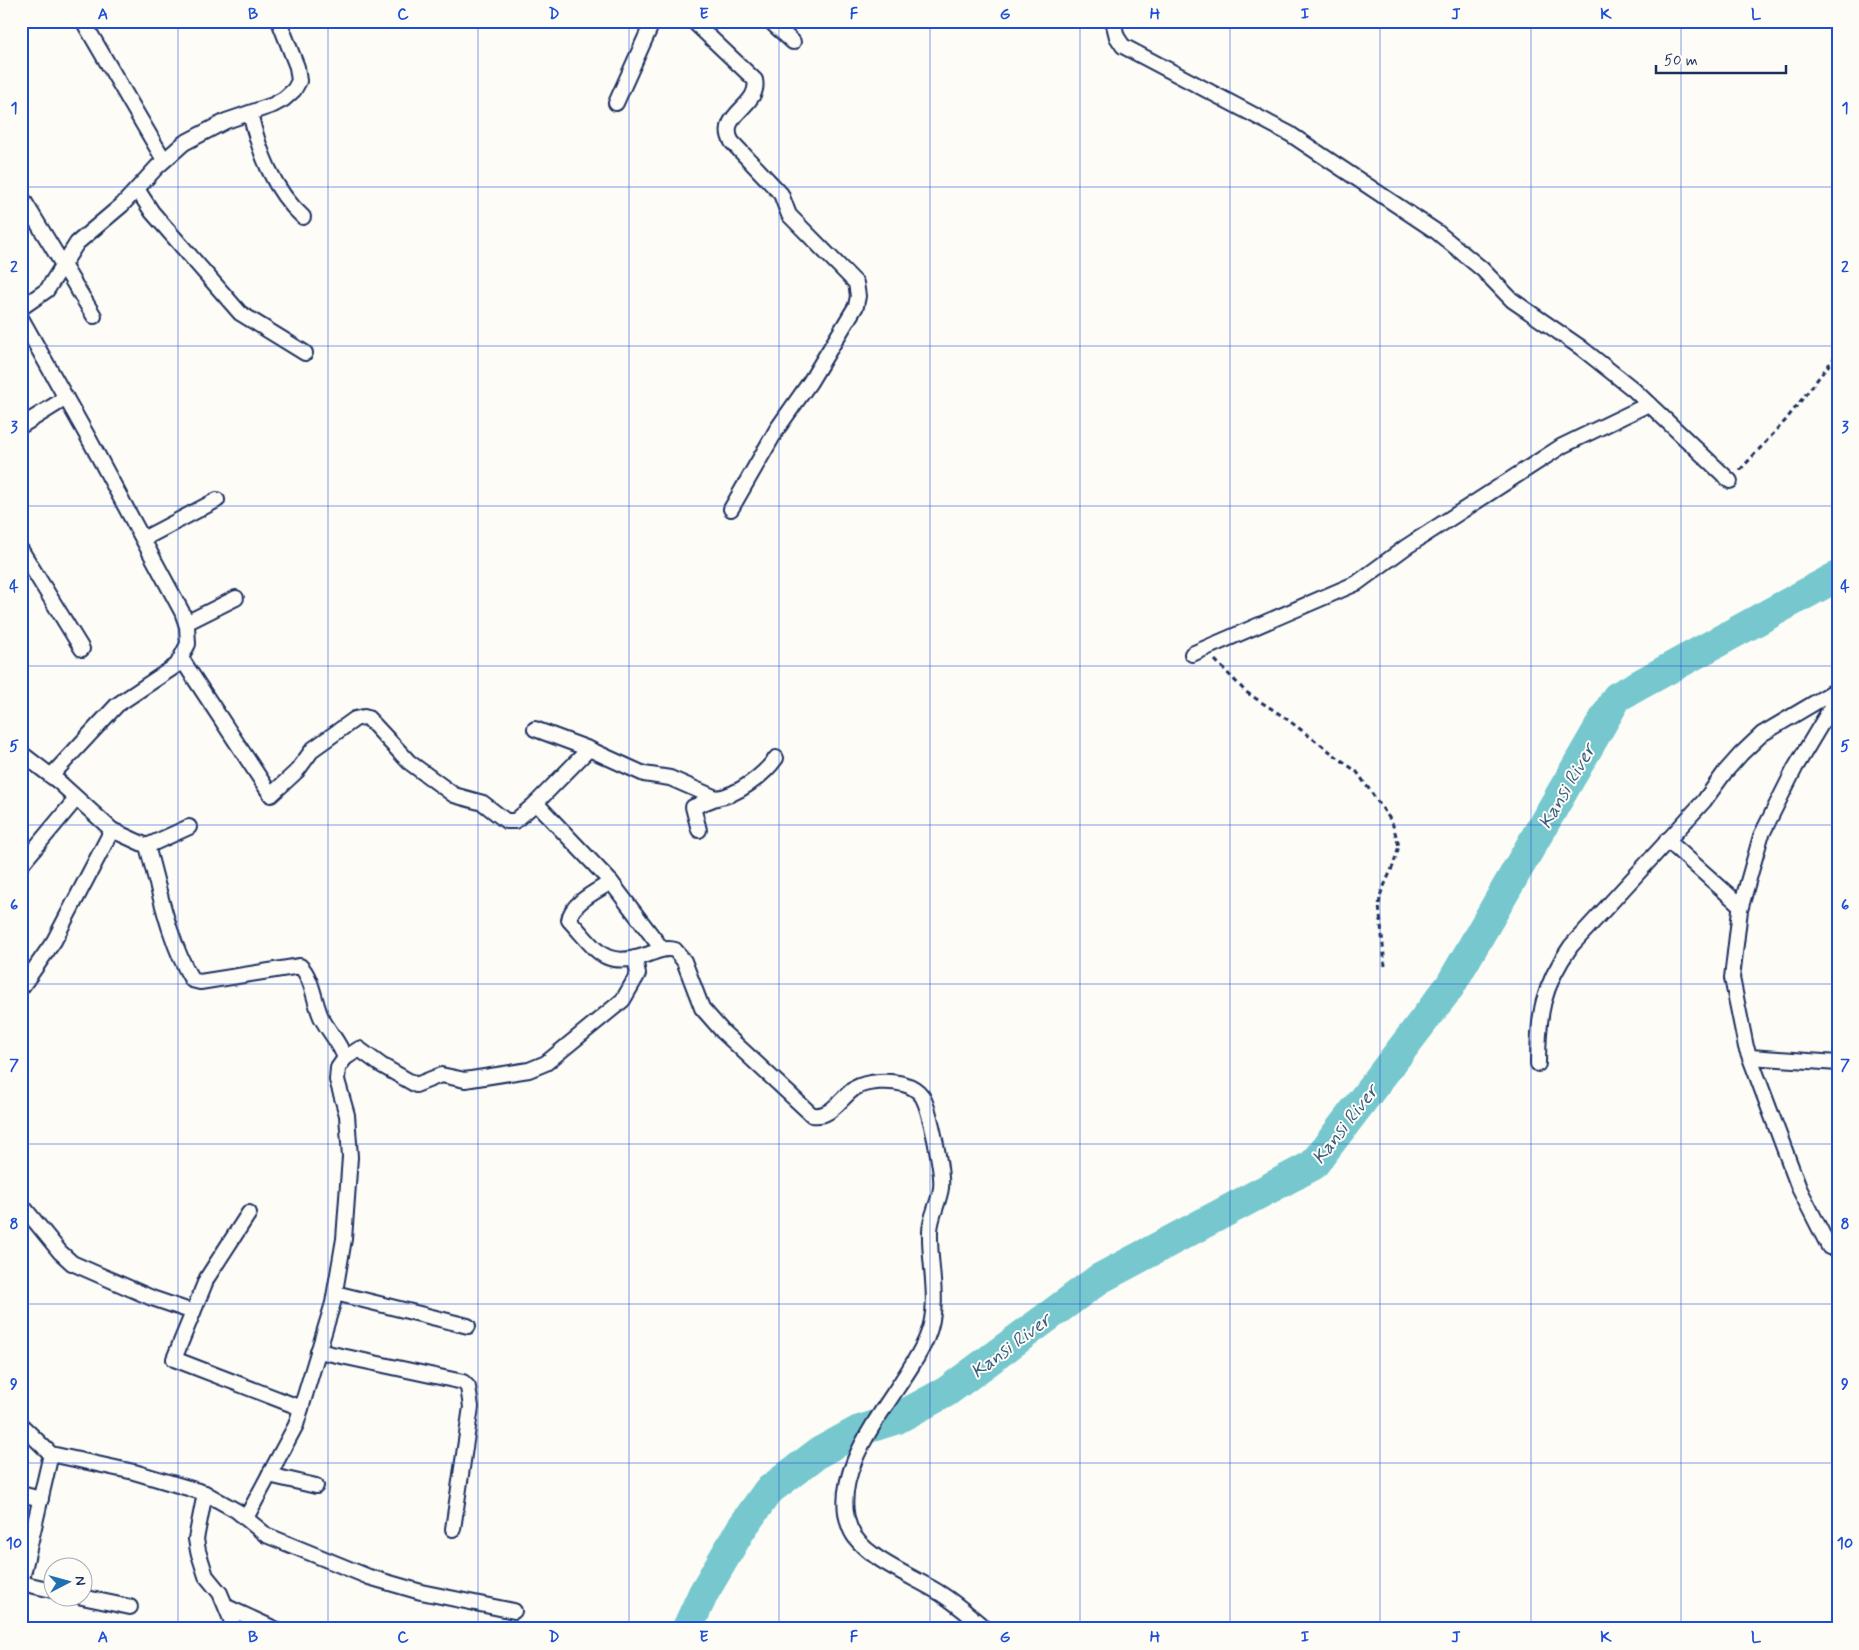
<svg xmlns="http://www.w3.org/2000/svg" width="1859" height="1650" font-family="Mynerve,sans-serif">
	<rect width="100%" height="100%" fill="#fdfcf7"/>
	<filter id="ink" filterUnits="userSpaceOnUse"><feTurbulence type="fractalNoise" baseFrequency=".02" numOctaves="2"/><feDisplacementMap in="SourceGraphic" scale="10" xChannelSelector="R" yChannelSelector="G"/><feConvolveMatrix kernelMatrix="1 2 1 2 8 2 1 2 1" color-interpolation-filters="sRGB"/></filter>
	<g filter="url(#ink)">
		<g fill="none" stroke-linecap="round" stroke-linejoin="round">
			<path stroke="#76c8ce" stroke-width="31" d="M687 1629 704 1592 741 1529 768 1491 818 1453 858 1431 896 1419 946 1392 1099 1279 1313 1165 1450 986 1617 697 1838 576"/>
			<defs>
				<g id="minor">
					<path d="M83 21 164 160"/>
					<path d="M693 21 755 80C761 106 716 115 732 142L781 194 789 215 856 283 858 296 856 306 810 382 777 429 731 509"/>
					<path d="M770 21 793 42"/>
					<path d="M1113 21 1117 37 1123 46 1290 134 1437 232 1482 269 1512 300 1580 347 1633 389 1730 481"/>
					<path d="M616 103 653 21"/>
					<path d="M250 113C259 151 273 190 303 217"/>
					<path d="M137 189 152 212 240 313 305 353"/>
					<path d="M21 196 94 316"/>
					<path d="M21 308 47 290 77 243 122 205 157 167 184 143 226 121 273 105 284 99 294 90 299 81 297 67 279 21"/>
					<path d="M21 318 89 439 182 612 187 626 188 644 177 665 117 705 51 776"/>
					<path d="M21 426 66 398"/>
					<path d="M143 539 217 500"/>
					<path d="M21 550 82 649"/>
					<path d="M186 623 236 598"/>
					<path d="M1192 654 1357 583 1406 547 1562 446 1649 404"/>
					<path d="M181 658 271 795 297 771 313 749 355 719 364 717 368 718 409 762 454 795 483 803 506 821H515L536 803 611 882 662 949"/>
					<path d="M535 729 589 749 644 774 670 778 716 798C737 796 764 775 776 758"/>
					<path d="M21 753 59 782 112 830 147 846C159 888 169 942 192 980L200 982 300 966C312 977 314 1001 321 1017 328 1031 340 1043 345 1058L338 1068 337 1080 347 1115 350 1157 344 1239 333 1303 296 1425 246 1518"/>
					<path d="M536 803 589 749"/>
					<path d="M699 830 693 807 716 798"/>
					<path d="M1667 840 1741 906"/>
					<path d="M147 846 189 827"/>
					<path d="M21 865 76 799"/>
					<path d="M611 882C597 891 571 903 569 920 598 951 603 970 649 954 658 951 666 947 675 950L684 961 702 1008 723 1032 812 1115C832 1118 840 1098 855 1088 867 1081 890 1080 903 1084 911 1086 917 1089 922 1096 930 1109 943 1172 941 1188 939 1203 930 1217 930 1232 929 1267 941 1303 927 1337 905 1391 825 1464 850 1528 861 1557 913 1576 938 1592 955 1602 970 1616 986 1629"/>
					<path d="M21 988 54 941 112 830"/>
					<path d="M1750 1057 1838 1063"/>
					<path d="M345 1058 359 1049 381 1065 416 1085 441 1075 465 1080 529 1070 546 1063 623 1000 638 974 635 958"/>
					<path d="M1538 1064C1538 1015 1542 987 1571 946L1704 801 1725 772 1741 754 1762 734 1838 689"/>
					<path d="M21 1204 60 1252 72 1263 152 1298 193 1312"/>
					<path d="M249 1213 207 1278 174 1359 301 1408"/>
					<path d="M1829 1247 1799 1188 1746 1047 1732 978 1740 910 1761 836 1795 768 1838 696"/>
					<path d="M335 1293 468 1326"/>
					<path d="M318 1351 463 1382 468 1387 471 1407 453 1529"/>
					<path d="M21 1425 51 1454 134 1472 205 1493 237 1511 266 1535 369 1577 421 1592 514 1611"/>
					<path d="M269 1475 316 1486"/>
					<path d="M205 1493 196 1539 198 1551 206 1576 220 1593 235 1629"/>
					<path d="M21 1494 41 1499"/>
					<path d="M21 1583 51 1454"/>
					<path d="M21 1583 52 1590"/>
					<path d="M82 1597 130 1607"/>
					<path d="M227 1607 275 1629"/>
				</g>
			</defs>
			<use href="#minor" stroke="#1b2f5e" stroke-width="18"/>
			<g stroke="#1b2f5e" stroke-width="3" stroke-dasharray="5 4" stroke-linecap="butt">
				<path d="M1740 470 1785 421 1838 353"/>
				<path d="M1215 660 1246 692 1284 717 1357 772 1392 822 1399 846 1393 866 1381 893 1379 905 1385 966"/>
			</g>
			<use href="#minor" stroke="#fdfcf7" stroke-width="14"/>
		</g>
	</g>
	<path fill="none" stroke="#1d4ed8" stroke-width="1" stroke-opacity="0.55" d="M178 21V1629M328 21V1629M478 21V1629M629 21V1629M779 21V1629M930 21V1629M1080 21V1629M1230 21V1629M1380 21V1629M1531 21V1629M1681 21V1629M21 187H1838M21 346H1838M21 506H1838M21 666H1838M21 825H1838M21 984H1838M21 1144H1838M21 1304H1838M21 1463H1838"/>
	<g text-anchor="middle" stroke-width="4" stroke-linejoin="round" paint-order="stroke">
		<g font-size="19" font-style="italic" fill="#365d80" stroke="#fdfcf7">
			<text transform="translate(1566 786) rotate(-60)" y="7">Kansi River</text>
			<text transform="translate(1344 1124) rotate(-52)" y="7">Kansi River</text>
			<text transform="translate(1010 1345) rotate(-37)" y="7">Kansi River</text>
		</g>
	</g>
	<rect width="1859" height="1650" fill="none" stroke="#fdfcf7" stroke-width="55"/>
	<g transform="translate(68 1582) rotate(84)"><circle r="24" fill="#fdfcf7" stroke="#a3aaba"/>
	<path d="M0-4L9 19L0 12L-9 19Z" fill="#1f6fb2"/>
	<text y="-8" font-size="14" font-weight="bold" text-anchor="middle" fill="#1b2f5e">N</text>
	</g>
	<path d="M1656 65v8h130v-8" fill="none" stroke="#1b2f5e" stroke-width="2.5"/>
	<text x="1664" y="65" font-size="15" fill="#1b2f5e" stroke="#fdfcf7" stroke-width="4" paint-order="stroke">50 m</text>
	<rect x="28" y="28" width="1804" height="1594" fill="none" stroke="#1d4ed8" stroke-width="2"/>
	<g font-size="16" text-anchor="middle" font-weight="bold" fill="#1d4ed8">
		<text x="103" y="19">A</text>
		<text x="253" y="19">B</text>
		<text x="403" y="19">C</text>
		<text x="554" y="19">D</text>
		<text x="704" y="19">E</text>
		<text x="854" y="19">F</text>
		<text x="1005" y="19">G</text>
		<text x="1155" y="19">H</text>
		<text x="1305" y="19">I</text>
		<text x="1456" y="19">J</text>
		<text x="1606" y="19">K</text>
		<text x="1756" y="19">L</text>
		<text x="14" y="113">1</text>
		<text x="1845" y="113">1</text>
		<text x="14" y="272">2</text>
		<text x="1845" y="272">2</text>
		<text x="14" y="432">3</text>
		<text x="1845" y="432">3</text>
		<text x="14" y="591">4</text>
		<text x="1845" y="591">4</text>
		<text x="14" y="751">5</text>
		<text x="1845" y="751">5</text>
		<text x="14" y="910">6</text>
		<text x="1845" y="910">6</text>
		<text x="14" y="1070">7</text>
		<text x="1845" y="1070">7</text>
		<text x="14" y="1229">8</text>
		<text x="1845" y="1229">8</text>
		<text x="14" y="1389">9</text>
		<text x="1845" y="1389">9</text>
		<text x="14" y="1548">10</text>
		<text x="1845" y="1548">10</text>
		<text x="103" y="1642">A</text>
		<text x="253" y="1642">B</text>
		<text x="403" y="1642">C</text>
		<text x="554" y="1642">D</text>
		<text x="704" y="1642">E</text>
		<text x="854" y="1642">F</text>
		<text x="1005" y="1642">G</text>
		<text x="1155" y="1642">H</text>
		<text x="1305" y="1642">I</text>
		<text x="1456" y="1642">J</text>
		<text x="1606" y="1642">K</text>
		<text x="1756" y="1642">L</text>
	</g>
</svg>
